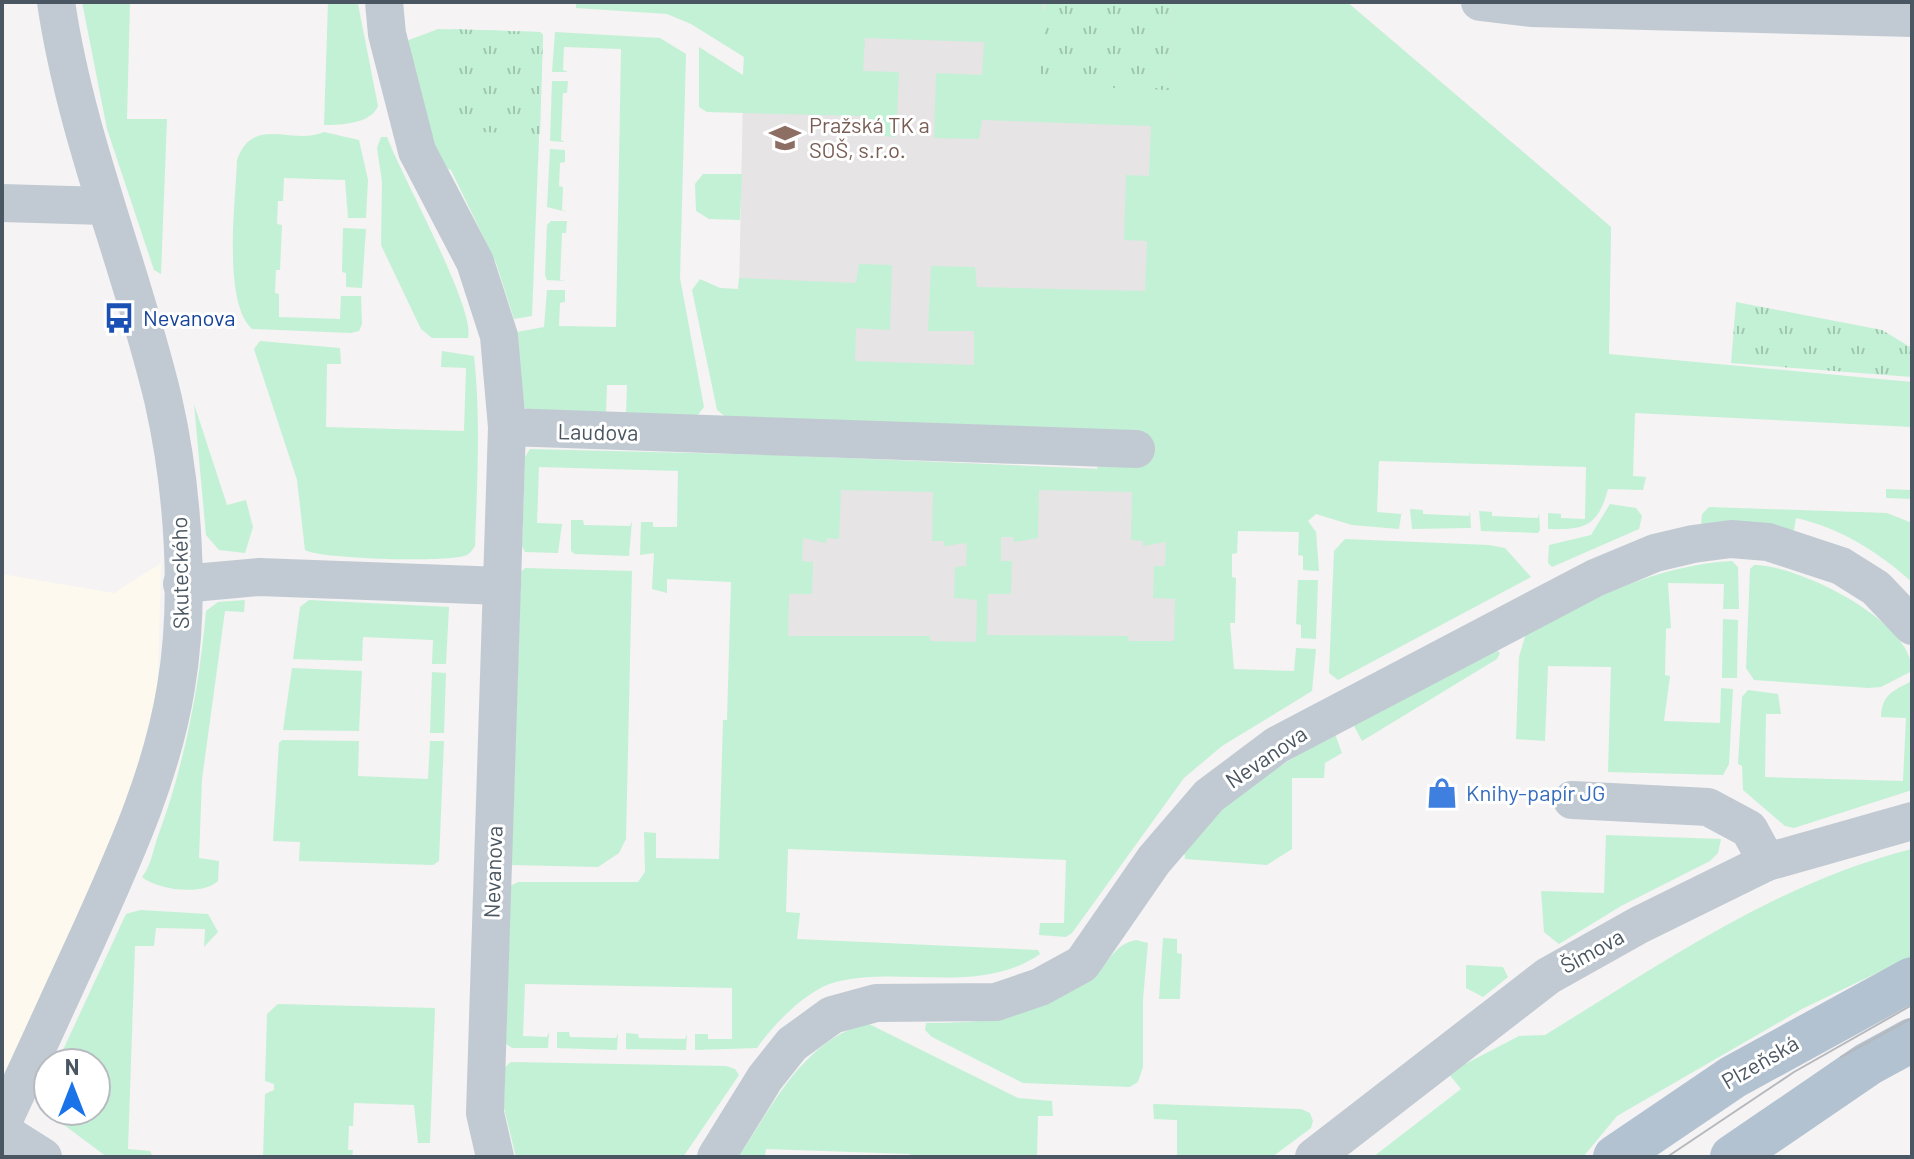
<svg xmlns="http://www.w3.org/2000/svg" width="1914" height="1159" font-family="Barlow,sans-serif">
	<defs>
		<pattern id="park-tufts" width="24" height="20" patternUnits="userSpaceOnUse" patternTransform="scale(2)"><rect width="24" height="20" fill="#c3f1d5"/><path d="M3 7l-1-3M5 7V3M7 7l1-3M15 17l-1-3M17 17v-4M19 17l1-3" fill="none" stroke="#a0c6b0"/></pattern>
	</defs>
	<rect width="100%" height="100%" fill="#f5f3f3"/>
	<path fill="#fdf9ef" d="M161 563 158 685 138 768 87 902 2 1077V574L114 593Z"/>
	<g fill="#e6e4e5">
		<path d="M745 2H1347L1611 227 1607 424 737 389Z"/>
		<path d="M774 455 1202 473 1193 765 764 802Z"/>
	</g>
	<g fill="#c3f1d5" fill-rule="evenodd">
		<path d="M82 2H130L127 119H167L161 274 154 270 107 129Z"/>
		<path d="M328 2 358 4 378 106C371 124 340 125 324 125Z"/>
		<path d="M576 2H1045L1042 8 1169 89 1172 2H1347L1611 227 1609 354 1912 382V427L1635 413 1633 476 1646 477 1643 490 1608 489C1598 527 1584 530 1548 529V513L1561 514V518L1585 519 1586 467 1379 461 1377 512 1401 514 1402 509 1399 529 1352 525 1316 514 1308 521 1316 532 1319 571 1303 570V556L1298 555 1299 532 1238 531 1237 553 1232 554V577L1236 578 1235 623H1230L1234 669 1294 671 1296 648 1316 649 1312 691 1222 746 1184 778 1072 933 1066 937 1039 935 1040 923H1064L1066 860 788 849 786 912 800 913 797 939 1038 950 1040 954 1034 958C974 994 900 966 836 982 807 989 773 1025 757 1048L695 1050V1034H708V1039H732V988L525 984 523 1036 547 1037 549 1032 548 1048H512L506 1044 510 886 518 882H638L645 872 644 832 656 833V858L719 859 723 720H727L731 582 667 579V593L652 589 654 553 640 555 641 522H653V527H677L678 471 539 467 537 523 562 524 558 553 525 552 522 546 525 457 530 449 773 455 1097 469 1098 465 727 418 717 410 692 290 700 279 720 288 738 289 739 278 856 283 859 264 892 265 890 330 856 328 855 361 974 365V331H928L931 266 975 267 977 287 1145 291 1147 241 1124 240 1126 175 1149 176 1151 126 982 120 979 139 934 138 936 73 982 75 984 42 865 38 863 71 899 72 896 137 861 134V116L707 112 699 107V47L743 75 744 57 691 24 667 14 576 8ZM841 490 933 492 932 541H944V546L967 543 966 566 955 567 954 598 977 600 976 642 930 641V636H788L789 594H812L813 562 802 561 803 538 826 543 827 538 839 539ZM1039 490 1132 492 1131 540 1143 541V546L1166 542 1165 566H1154L1153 598 1175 599 1174 641H1129L1128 636 987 635 988 594H1011L1012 561H1001V537H1013L1014 542 1038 538Z"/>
		<path d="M438 29 540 32 543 35 532 316 514 319 496 263 451 170 436 164 401 43Z"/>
		<path d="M555 32 660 38 686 54 680 278 704 407 696 417 529 411 524 407 517 332 544 327 547 290H565V302L560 303 559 326 616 327 621 49 564 47 563 70 568 72H552ZM607 385H627L626 412H606Z"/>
		<path d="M552 81H568L567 93H563L561 140 565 142 550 141Z"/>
		<path d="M324 132 359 140 368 180 366 218H348L345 180 284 178 283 201H278L277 224 282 225 280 270H276L275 293 279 294V317L340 319 341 296H361L362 324 359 331 351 333 252 329C222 301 236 200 237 160 253 114 293 146 324 132Z"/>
		<path d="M381 137H387C401 175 476 309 468 338H432L421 329 381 245 382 182 377 148Z"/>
		<path d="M550 149 565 150V162L560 163 559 186 563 187 562 210 567 212 547 207Z"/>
		<path d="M703 174H742L740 220 709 219 696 211 695 184Z"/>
		<path d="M551 221H567L566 233H562L560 280 565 281 547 280 545 275 547 225Z"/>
		<path d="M343 228 366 229 362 288 346 287V273L342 272Z"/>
		<path d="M260 341 340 348 341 364H327L326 427 464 431 466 368 441 367 442 351 474 356C481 419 477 483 475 546 473 549 470 553 467 555 450 563 319 559 305 550L297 480 254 349Z"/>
		<path d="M194 404 227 505 246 500 253 527 245 553 219 550 206 535Z"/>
		<path d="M1912 458V499L1886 498V489L1911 490Z"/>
		<path d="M1610 504 1636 508 1642 516 1639 529 1552 567 1548 563 1549 545 1591 535Z"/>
		<path d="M1709 507 1887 513 1912 523V582C1878 552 1841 528 1796 518L1793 536 1701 527 1702 514Z"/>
		<path d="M1410 509 1423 510V514L1469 516 1470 511 1471 528 1412 529Z"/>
		<path d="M1479 511 1492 512V516L1538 518 1539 513 1540 530 1538 533 1481 531Z"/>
		<path d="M571 520H583L584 525 630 526 632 521 629 556 575 554 571 551Z"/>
		<path d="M1345 539 1489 545 1505 548 1531 577 1338 680 1329 673 1334 551Z"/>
		<path d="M1732 561 1738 567 1739 609H1723L1724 584 1668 583 1671 628 1666 629 1665 675 1670 676 1664 721 1720 723 1721 688 1733 689 1729 764 1723 775 1608 772 1611 667 1548 666 1545 741 1516 739 1519 657 1526 633C1590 599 1658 565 1732 561Z"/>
		<path d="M1754 565C1799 565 1912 621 1912 671L1881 687 1868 688 1754 680 1746 668 1750 569Z"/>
		<path d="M525 568 632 571 626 839 619 853 598 867 511 865 521 572Z"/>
		<path d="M1298 580H1318L1316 639 1301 638V625L1296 624Z"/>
		<path d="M245 600 244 612 225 611 202 779 199 858 219 861 218 881C202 896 158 890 142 877 151 866 153 850 158 836 185 763 199 688 206 611L218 602Z"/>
		<path d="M309 600 449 607 446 664H432L433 640 363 637 362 661 293 659 300 607Z"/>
		<path d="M1723 619 1738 620 1737 678H1722Z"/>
		<path d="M1495 649 1500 653 1497 659 1362 741 1353 724Z"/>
		<path d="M292 668 362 671 359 731 283 730Z"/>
		<path d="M432 672 446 673 444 733H430Z"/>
		<path d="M1912 681V790L1794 828 1785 826 1743 790 1742 766 1738 764 1742 697 1748 690 1778 694 1781 714H1766L1765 777 1903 781 1906 718 1881 717C1882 694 1893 691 1912 681Z"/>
		<path d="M1335 734 1342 753 1325 763 1324 778H1292V849L1267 865 1185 859 1184 850C1224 797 1278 766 1335 734Z"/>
		<path d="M282 740 359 741 358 776 428 779 430 741H444L439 861 433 865 299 861 300 842 273 841 279 743Z"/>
		<path d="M1606 835 1721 839 1718 853 1710 861 1621 906 1559 944 1544 932 1541 891 1604 893Z"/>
		<path d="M1912 849V956L1802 1009 1617 1116 1583 1157H1373L1461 1089 1448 1073 1519 1036 1545 1035C1661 964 1778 882 1912 849Z"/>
		<path d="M140 910 208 914 218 932 204 947 205 929 156 928 154 946H135L128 1149 150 1151 153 1157H107L48 1113C45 1103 44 1094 48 1084V1111H96V1063H57L126 914Z"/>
		<path d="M1163 938 1177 939V953L1182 954 1180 999H1159Z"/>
		<path d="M1136 940 1148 943 1143 999V1067L1138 1082 1130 1087 1023 1083 932 1037 925 1030 926 1023C994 1023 1039 1017 1095 973 1111 960 1115 944 1136 940Z"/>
		<path d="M1466 965 1503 967 1508 977 1483 997 1466 988Z"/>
		<path d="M278 1004 435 1008 430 1143H418L414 1105 354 1103 353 1126H349L348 1150H353L352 1157H263L265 1094 274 1090V1084L265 1081 267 1014Z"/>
		<path d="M867 1023 1018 1098 1052 1101 1053 1116H1038L1037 1157H911L910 1154 766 1149 765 1157H738C774 1104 802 1042 867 1023Z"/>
		<path d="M557 1032H569L570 1037 616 1038 618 1033 617 1050 557 1048Z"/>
		<path d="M626 1033 638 1034 639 1038 685 1039 687 1034 686 1050 626 1049Z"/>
		<path d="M511 1062 726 1066 735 1069 739 1075 683 1157H516L504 1108 505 1067Z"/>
		<path d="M1153 1104 1301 1109 1310 1113 1313 1121 1311 1128 1272 1157H1177V1120L1154 1119Z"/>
	</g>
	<g fill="url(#park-tufts)">
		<path d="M1045 2H1172L1169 90 1040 85Z"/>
		<path d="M451 29 540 32 543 35 540 134 450 131Z"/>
		<path d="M1736 302 1882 330 1912 348V377L1731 363Z"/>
	</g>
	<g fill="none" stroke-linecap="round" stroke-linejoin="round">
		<g stroke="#c1cad2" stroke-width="38">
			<path d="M384 2 387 34 417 151 475 262 499 336 507 427 485 1113 495 1157"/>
			<path d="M1480 2 1531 8 1912 18"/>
			<path d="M2 203 105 206"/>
			<path d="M507 427 1136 449"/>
			<path d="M182 584 259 577 502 586"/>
			<path d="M1572 800 1708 807 1749 829 1767 862"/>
			<path d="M2 1124C31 1062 59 1000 88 937 124 857 162 775 176 687 191 598 183 486 163 399 131 265 76 138 56 2"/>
			<path d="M2 1131 43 1157"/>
			<path d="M716 1157 765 1078 792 1044 832 1015 876 1003 996 1002 1040 987 1082 964 1154 860 1209 796 1277 745 1595 578 1655 553 1693 544 1731 539 1768 542 1841 566 1876 588 1912 626"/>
			<path d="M1314 1157 1548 976 1639 925 1767 862 1912 821"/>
		</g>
		<g stroke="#b3c2d1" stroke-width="44">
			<path d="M1615 1157 1733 1077 1912 979"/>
			<path d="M1732 1157 1868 1064 1912 1040"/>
		</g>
		<g stroke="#b5b8bd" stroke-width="2">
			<path d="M1841 1057 1912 1018"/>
			<path d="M1667 1157 1794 1072 1912 1005"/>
		</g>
	</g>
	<defs>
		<symbol id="school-bare" viewBox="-9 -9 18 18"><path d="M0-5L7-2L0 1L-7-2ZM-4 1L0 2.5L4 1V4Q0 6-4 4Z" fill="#8d6e63" stroke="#fff" stroke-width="2.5" paint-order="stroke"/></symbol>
		<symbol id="bus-bare" viewBox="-9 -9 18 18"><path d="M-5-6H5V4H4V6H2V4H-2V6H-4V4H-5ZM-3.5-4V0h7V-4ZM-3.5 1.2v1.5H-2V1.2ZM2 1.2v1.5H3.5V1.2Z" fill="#1a4fb4" stroke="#fff" stroke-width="2.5" paint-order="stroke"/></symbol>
		<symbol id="shop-bare" viewBox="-9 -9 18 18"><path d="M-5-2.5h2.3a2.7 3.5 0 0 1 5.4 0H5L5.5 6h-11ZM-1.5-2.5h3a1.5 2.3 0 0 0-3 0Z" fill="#3f7fe0" stroke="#fff" stroke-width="2.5" paint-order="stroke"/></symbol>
	</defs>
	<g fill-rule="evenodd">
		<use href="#school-bare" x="763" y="116" width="44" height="44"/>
		<use href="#bus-bare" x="97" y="296" width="44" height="44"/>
		<use href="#shop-bare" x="1420" y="771" width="44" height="44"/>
	</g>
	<g text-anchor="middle" stroke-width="6" stroke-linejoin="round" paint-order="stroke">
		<g font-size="22" fill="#785e54" stroke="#fff" text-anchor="start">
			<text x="809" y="133">Pražská TK a<tspan x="809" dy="25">SOŠ, s.r.o.</tspan></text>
		</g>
		<g font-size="22" fill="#164399" stroke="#fff" text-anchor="start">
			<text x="143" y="326">Nevanova</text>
		</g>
		<g font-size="22" fill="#4a5661" stroke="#fff">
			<text transform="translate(598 432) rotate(1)" y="8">Laudova</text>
			<text transform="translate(180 573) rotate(-91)" y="8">Skuteckého</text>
			<text transform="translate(1266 757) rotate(-34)" y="8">Nevanova</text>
			<text transform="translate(493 872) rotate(-88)" y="8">Nevanova</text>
			<text transform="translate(1592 951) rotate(-29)" y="8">Šímova</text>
			<text transform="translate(1760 1062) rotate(-30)" y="8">Plzeňská</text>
		</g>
		<g font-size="22" fill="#366cbe" stroke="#fff" text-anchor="start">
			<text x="1466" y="801">Knihy-papír JG</text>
		</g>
	</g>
	<rect width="1914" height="1159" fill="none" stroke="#4a5661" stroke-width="8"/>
	<g transform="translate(72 1087)"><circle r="38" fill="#ffffff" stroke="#b7bbc0" stroke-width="2"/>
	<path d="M0-6L14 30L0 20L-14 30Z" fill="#1a73e8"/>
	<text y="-12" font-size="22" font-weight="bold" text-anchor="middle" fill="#4a5661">N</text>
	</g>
</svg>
